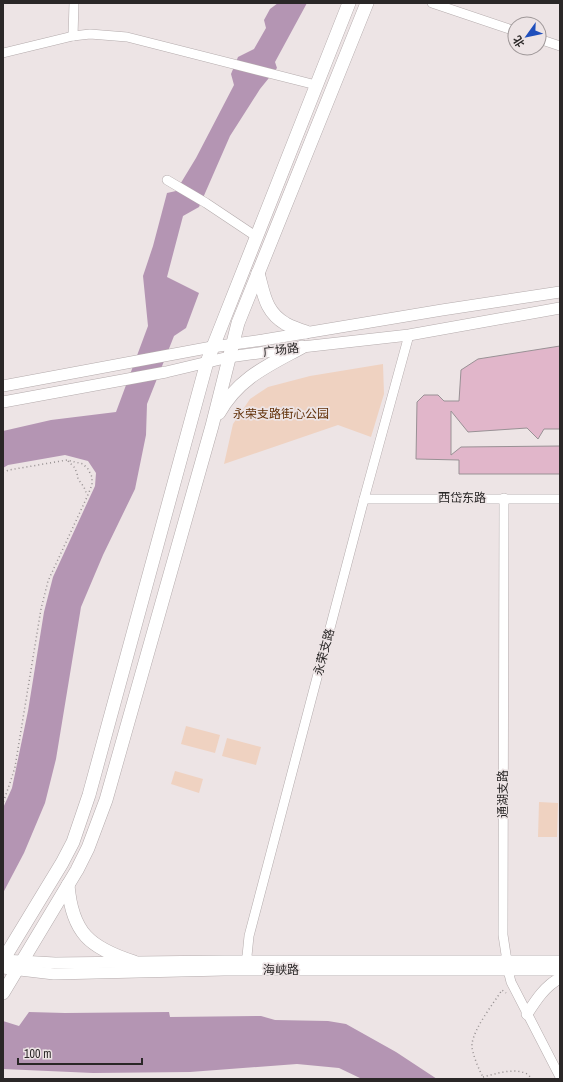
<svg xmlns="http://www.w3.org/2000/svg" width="563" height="1082" font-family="'Archivo Narrow','Noto Sans SC',sans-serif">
	<rect width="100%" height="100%" fill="#ede4e5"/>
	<g fill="#efd2c1">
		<path d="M383 364 384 394 371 437 338 425 224 464 233 424 250 399 268 387 310 376Z"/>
		<path d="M186 726 220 735 215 753 181 744Z"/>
		<path d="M227 738 261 747 256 765 222 756Z"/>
		<path d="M175 771 203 779 199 793 171 784Z"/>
		<path d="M539 802 558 803 557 837H538Z"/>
	</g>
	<g fill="#b495b3">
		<path d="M278 3H307L275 62 277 68 260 89 230 136 199 207 183 216 167 277 199 293 186 328 174 336 147 404 146 435 135 489 103 555 81 607 56 759 45 803 24 853 3 893V808L12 788 28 711 44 612 53 577 95 486 96 473 88 461 65 455 8 465 3 468V431L51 420 116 412 148 326 143 276 153 246 167 193 176 191 196 158 234 85 231 74 238 57 254 49 266 28 264 20 270 9Z"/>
		<path d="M29 1012 65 1013 169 1012 170 1017 261 1016 275 1020 328 1021 346 1024 396 1052 437 1079H362L339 1068 297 1064 190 1072 93 1073 3 1069V1021L19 1026Z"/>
	</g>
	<path fill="#e1b6ca" stroke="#999195" d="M560 346V429H544L538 439 527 428 468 432 451 411V455L461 447 560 446V474H459V460L416 459 417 402 424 395H438L444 401H459L461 370 478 359Z"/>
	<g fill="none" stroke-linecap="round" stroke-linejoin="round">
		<defs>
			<g id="minor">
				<path d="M432 3 515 31"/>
				<path d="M73 36 74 3"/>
				<path d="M539 39 560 46"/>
				<path d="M3 53 73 36 90 34 127 37 316 85"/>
				<path d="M167 180 206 203 257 237"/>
				<path d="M504 498 503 935 507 961 508 970 511 982 560 1077"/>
				<path d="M364 499H560"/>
				<path d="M246 966 249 936 364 499 409 335"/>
			</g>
			<g id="major">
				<path d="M3 386 212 347 263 340 442 310 560 292"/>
				<path d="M3 402 166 372 229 357 302 347 409 335 560 308"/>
				<path d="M3 960 55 963 224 961H560"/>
				<path d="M3 968 54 974 224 970H560"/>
				<path d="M527 1014C536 1000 545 986 560 978"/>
			</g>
			<g id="highway">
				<path d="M258 273C264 294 265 312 286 324 292 327 300 330 306 332"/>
				<path d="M219 413C238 378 269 365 302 347"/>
				<path d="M68 885C72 933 90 948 134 962"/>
				<path d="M3 960 62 863 73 842 89 795 207 362 349 3"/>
				<path d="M3 993 77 870 88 848 106 800 212 426 238 323 367 3"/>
			</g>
		</defs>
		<use href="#minor" stroke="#b4abac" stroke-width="10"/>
		<use href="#major" stroke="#b4abac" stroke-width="12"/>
		<use href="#highway" stroke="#b4abac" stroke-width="14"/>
		<g stroke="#948e8f" stroke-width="1.5" stroke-dasharray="1 3" stroke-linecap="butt">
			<path d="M68 461 74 467 77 473 78 479 84 487 87 495"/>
			<path d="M3 472 9 470 67 460 83 464 88 469 92 477V485L87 497 48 581 41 609 15 767 11 780 3 803"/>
			<path d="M483 1077C495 1074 512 1068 525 1073 528 1074 530 1077 532 1079"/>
			<path d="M484 1079C480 1072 471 1052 472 1044 474 1028 493 1004 502 990L506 993"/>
		</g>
		<use href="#minor" stroke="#fff" stroke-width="9"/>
		<use href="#major" stroke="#fff" stroke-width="11"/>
		<use href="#highway" stroke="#fff" stroke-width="13"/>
	</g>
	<g text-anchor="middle" stroke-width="3.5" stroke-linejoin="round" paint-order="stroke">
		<g font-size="12" fill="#2a2727" stroke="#ede4e5">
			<text transform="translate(281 350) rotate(-7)" y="4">广场路</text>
			<text x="462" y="502">西岱东路</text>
			<text transform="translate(324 652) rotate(-75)" y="4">永荣支路</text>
			<text transform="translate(503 794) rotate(-90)" y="4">通湖支路</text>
			<text x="281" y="974">海峡路</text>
		</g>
		<g font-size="12" fill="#613008" stroke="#ede4e5">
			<text x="281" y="418">永荣支路街心公园</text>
		</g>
	</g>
	<rect width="563" height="1082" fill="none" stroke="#2a2727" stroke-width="8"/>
	<g transform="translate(527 36) rotate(237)"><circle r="19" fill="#ede4e5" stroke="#9f9899"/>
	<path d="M0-3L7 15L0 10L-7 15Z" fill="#1f4fbc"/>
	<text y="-6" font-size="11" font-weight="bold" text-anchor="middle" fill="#2a2727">北</text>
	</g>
	<path d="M18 1058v6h124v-6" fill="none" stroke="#2a2727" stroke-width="2"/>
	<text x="24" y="1058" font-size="12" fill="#2a2727" stroke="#ede4e5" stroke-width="3" paint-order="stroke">100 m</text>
</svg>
